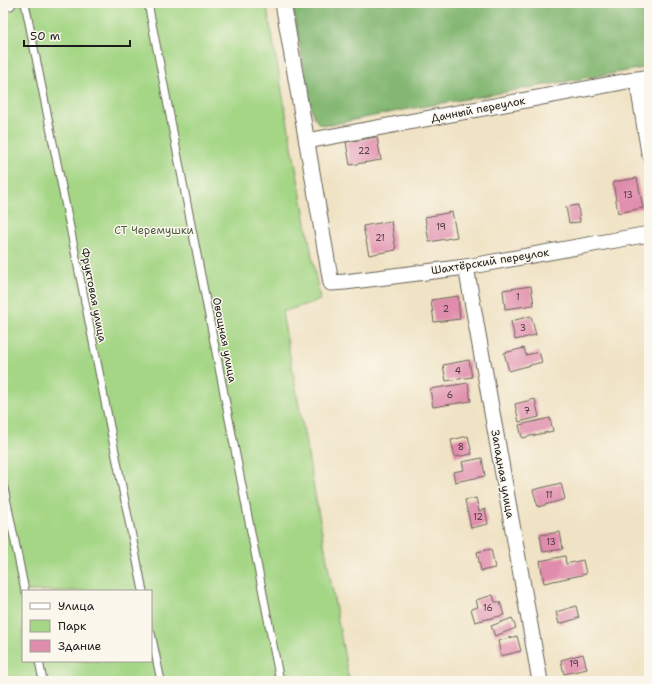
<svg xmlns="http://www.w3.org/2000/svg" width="652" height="684" font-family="'Shantell Sans',sans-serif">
	<rect width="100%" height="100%" fill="#fbf7ec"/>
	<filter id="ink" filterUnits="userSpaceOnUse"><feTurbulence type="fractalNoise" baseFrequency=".025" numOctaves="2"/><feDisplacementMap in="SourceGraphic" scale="8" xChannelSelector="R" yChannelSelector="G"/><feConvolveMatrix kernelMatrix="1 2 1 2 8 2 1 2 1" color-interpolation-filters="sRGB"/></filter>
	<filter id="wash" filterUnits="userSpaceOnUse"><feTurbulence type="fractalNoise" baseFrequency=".012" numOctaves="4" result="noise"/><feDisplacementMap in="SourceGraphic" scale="16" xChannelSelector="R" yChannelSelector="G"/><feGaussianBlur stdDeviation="0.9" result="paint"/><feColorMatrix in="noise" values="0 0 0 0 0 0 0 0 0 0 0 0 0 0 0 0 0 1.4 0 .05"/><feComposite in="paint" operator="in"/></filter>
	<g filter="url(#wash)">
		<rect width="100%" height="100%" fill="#f0e3c5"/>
		<path fill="#a4d685" stroke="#607950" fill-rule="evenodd" d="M29 3H266L320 300 282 312 349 681H3V8ZM23 591H151V661H23Z"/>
		<path fill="#83b772" stroke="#506a47" d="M292 3H649V67L403 110 329 125 319 124 314 117 311 108Z"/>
		<g id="blocks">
			<g fill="#e08cac">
				<path d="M377 137 381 160 350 165 346 142Z"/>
				<path d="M637 178 643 208 618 213 613 182Z"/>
				<path d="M578 205 580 222 569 223 566 207Z"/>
				<path d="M452 212 457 237 429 242 425 217Z"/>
				<path d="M391 221 396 250 369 255 363 226Z"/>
				<path d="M531 286 534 305 505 309 503 290Z"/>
				<path d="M458 296 460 319 434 322 431 300Z"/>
				<path d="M531 316 536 335 515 340 511 321Z"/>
				<path d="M524 348 526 355 539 352 542 362 509 371 504 353Z"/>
				<path d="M469 360 472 377 446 381 443 365Z"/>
				<path d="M468 383 471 401 433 407 430 389Z"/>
				<path d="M535 399 539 417 519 422 515 404Z"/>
				<path d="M550 418 553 431 522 438 519 425Z"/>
				<path d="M468 436 472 454 455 457 451 440Z"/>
				<path d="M482 458 485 476 455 482 453 472 464 470 462 462Z"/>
				<path d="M561 483 565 499 538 507 533 490Z"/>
				<path d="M476 498 479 511 485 509 488 524 471 528 465 500Z"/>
				<path d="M560 532 563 549 543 552 540 535Z"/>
				<path d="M491 549 495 568 481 571 477 552Z"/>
				<path d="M565 556 566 564 583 560 586 574 544 583 540 561Z"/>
				<path d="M493 595 495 602H500L504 615 475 622 471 609 478 607 476 600Z"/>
				<path d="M576 606 579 618 559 624 556 612Z"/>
				<path d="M512 618 516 628 495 636 491 626Z"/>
				<path d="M517 636 521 651 501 656 498 641Z"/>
				<path d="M583 654 587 669 564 674 561 660Z"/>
			</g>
		</g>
	</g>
	<g filter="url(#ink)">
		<use href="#blocks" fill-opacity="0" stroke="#666257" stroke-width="1"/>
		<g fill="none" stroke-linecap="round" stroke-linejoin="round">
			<defs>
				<g id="service">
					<path d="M25 3 143 591"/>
					<path d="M148 3 280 681"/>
					<path d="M3 483 25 591"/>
					<path d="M151 633 161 681"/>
					<path d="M39 661 43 681"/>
				</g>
				<g id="minor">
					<path d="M283 3 331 283 345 282 466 267 649 234"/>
					<path d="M3 4 8 3"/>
					<path d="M637 79 649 153"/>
					<path d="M307 141 649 77"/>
					<path d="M466 267 540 681"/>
				</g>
			</defs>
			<use href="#service" stroke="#666257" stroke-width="9"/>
			<use href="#minor" stroke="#666257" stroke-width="17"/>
			<use href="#service" stroke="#fff" stroke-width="7"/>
			<use href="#minor" stroke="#fff" stroke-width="15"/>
		</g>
	</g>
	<g text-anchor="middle" stroke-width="3" stroke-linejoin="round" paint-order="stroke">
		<g font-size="9" fill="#4d3840">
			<text x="364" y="154">22</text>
			<text x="628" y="198">13</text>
			<text x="441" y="230">19</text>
			<text x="380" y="241">21</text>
			<text x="518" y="300">1</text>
			<text x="446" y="312">2</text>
			<text x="523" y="331">3</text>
			<text x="458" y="374">4</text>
			<text x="450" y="398">6</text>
			<text x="527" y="414">7</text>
			<text x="461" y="450">8</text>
			<text x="549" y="498">11</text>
			<text x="478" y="520">12</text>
			<text x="551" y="545">13</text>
			<text x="488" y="611">16</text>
			<text x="574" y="667">19</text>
		</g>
		<g font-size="11" fill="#1c1c1c" stroke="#fbf7ec">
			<text transform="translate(478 109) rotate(-11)" y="4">Дачный переулок</text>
			<text transform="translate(490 261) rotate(-9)" y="4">Шахтёрский переулок</text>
			<text transform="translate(94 295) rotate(79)" y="4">Фруктовая улица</text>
			<text transform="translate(225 340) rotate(79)" y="4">Овощная улица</text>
			<text transform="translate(503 474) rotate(80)" y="4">Западная улица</text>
		</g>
		<g font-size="11" fill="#4c5d41" stroke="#fbf7ec">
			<text x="154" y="234">СТ Черемушки</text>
		</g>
	</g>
	<rect width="652" height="684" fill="none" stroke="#fbf7ec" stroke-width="16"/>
	<rect x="22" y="590" width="130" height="72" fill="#fbf7ec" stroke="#a29f99"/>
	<rect x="30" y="603" width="20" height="6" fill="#ffffff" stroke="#a29f99"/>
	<text x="58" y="610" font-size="12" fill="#1c1c1c">Улица</text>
	<rect x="30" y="620" width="20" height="12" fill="#a4d685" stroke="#a29f99"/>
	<text x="58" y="630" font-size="12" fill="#1c1c1c">Парк</text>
	<rect x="30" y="640" width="20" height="12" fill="#e08cac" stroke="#a29f99"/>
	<text x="58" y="650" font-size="12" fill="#1c1c1c">Здание</text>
	<path d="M24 40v6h106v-6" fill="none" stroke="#1c1c1c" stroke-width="2"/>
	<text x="30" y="40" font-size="12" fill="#1c1c1c" stroke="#fbf7ec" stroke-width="3" paint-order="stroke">50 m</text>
</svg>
